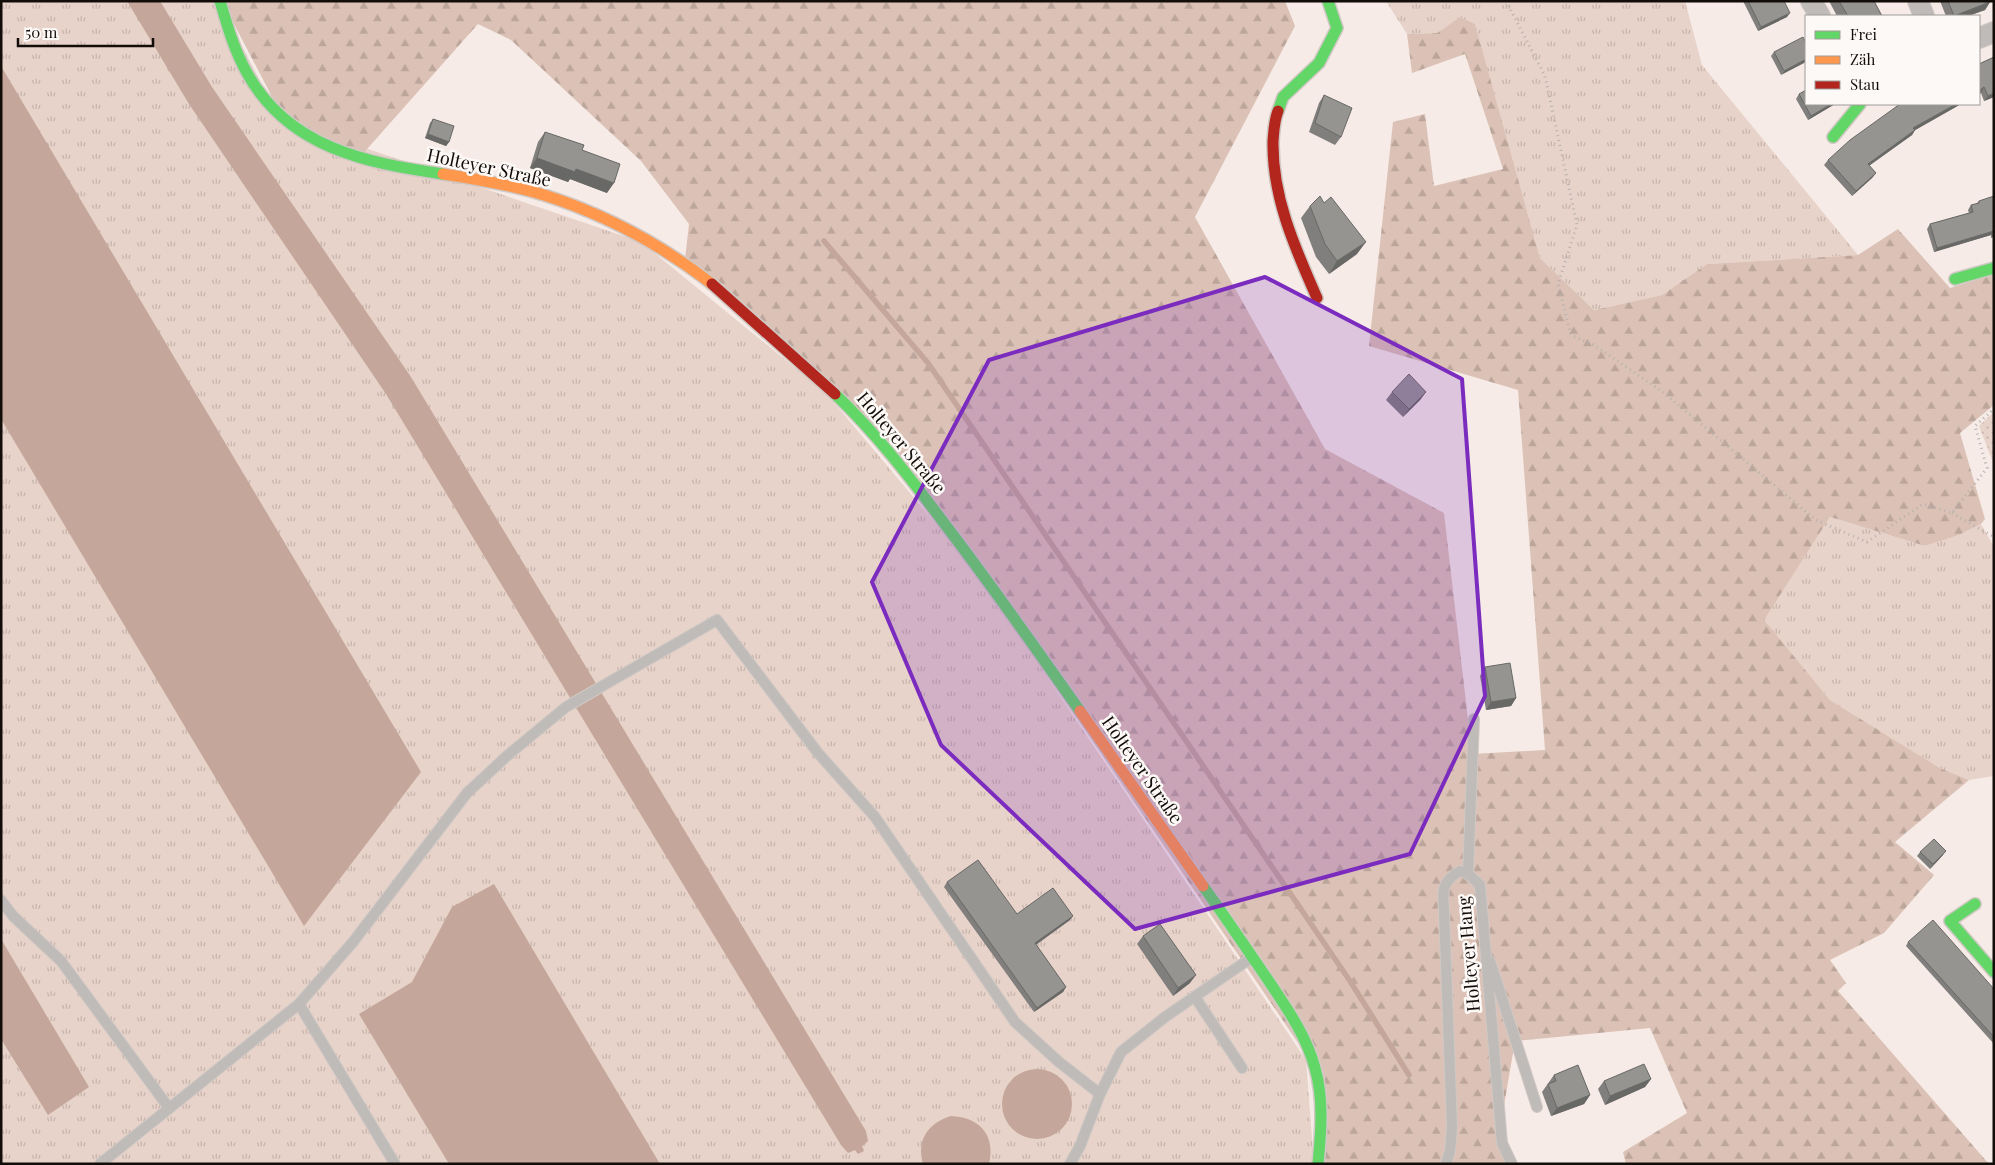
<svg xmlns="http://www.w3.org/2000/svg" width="1995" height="1165" font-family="'Playfair Display',serif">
	<defs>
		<pattern id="grass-tufts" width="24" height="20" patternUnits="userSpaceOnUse" patternTransform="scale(1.25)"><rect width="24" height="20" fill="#e8d3ca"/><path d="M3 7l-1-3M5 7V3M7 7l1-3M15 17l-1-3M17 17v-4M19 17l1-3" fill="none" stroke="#c6b4ac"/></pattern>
		<pattern id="forest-firs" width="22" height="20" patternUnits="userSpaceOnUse" patternTransform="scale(1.25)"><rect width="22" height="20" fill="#dcc2b6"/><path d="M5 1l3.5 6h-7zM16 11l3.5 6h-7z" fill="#bca69b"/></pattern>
		<pattern id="park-dots" width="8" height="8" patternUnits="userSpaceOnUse" patternTransform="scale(1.25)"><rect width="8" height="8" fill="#e8d3ca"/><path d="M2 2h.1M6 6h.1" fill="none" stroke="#c6b4ac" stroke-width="1.8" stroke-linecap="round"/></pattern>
	</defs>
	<rect width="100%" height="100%" fill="#f6ebe6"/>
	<g fill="url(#grass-tufts)">
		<path d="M1 1H218L280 119 641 242 826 393 974 569 1306 1060 1314 1164H1Z"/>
		<path d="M1386 1H1685L1702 65 1858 255 1707 264 1662 295 1594 310 1540 258 1475 25 1460 17 1437 33 1407 34Z"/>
		<path d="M1830 517 1925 546 1959 535 1981 524 1994 547V776L1969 780 1940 768 1830 700 1763 620Z"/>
	</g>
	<path fill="url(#forest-firs)" d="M222 1H1285L1295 26 1195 217 1325 449 1444 513 1472 754 1545 750 1518 390 1369 346 1393 122 1425 114 1434 186 1503 169 1465 54 1412 73 1407 34 1437 33 1460 17 1475 24 1540 258 1594 310 1662 295 1707 264 1858 255 1898 229 1950 288 1994 274V405L1960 433 1985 519 1981 524 1959 535 1925 546 1830 517 1764 620 1830 700 1940 768 1969 780 1895 842 1934 875 1884 933 1830 960 1846 983 1838 991 1989 1164H1626L1623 1152 1687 1113 1650 1028 1515 1041 1498 1141 1509 1164H1322V1078L896 452 685 259 689 224 641 161 511 40 478 24 360 157 282 116Z"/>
	<path fill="url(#park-dots)" d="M1994 412V465L1979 426Z"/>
	<g fill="#c4a79a">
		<path d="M127 1H160L212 87 411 377 866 1131 868 1141 862 1146 864 1151 858 1154 855 1150 848 1153 841 1145 386 394 189 104Z"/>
		<path d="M1 66 421 772 304 926 1 419Z"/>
		<path d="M494 884 660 1164H449L359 1014 412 982 452 907Z"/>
		<path d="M1 939 89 1087 48 1115 1 1039Z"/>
		<circle cx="1037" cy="1104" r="35"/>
		<path d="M951 1116C979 1117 996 1135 989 1164H923C916 1140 928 1123 951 1116Z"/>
	</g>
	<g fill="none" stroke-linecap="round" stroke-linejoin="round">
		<path stroke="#c4a79a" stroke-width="5.5" d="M824 241 928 363 1350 981 1409 1075"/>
		<defs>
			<g id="lane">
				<path d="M1468 874 1474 719"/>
				<path d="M1 900 13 916 61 961 169 1108"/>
				<path d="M1490 961 1537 1107"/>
				<path d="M1195 997 1242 1068"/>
				<path d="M100 1164 299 1004"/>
				<path d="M395 1164 299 1004 353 942 467 793 508 755 566 707 717 620 818 753 875 817 1015 1022 1059 1062 1100 1094"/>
				<path d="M1070 1164 1080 1146 1100 1094 1121 1052 1165 1017 1251 958"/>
				<path d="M1446 1164 1450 1151 1452 1127 1444 910C1442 890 1442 882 1460 871L1468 874 1480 885 1502 1143 1512 1164"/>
			</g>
			<g id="street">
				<path d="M1811 1 1820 16"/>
				<path d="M1918 1 1924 16"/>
				<path d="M1979 38 1994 32"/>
			</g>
			<g id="fast">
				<path d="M220 1C227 25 234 50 247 73 288 147 365 163 443 174"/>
				<path d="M1278 111 1283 97 1319 63 1337 28 1328 1"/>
				<path d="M1833 137 1860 104"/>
				<path d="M1955 279 1994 268"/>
				<path d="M835 394C877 434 912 480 947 527 993 587 1036 649 1080 711"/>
				<path d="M1203 886C1224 915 1244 945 1264 974 1284 1004 1306 1034 1315 1068 1324 1099 1321 1133 1318 1164"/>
				<path d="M1975 904 1950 921 1994 972"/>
			</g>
			<g id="slow">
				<path d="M443 174C477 179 511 185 544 195 604 214 663 246 712 284"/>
				<path d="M1080 711 1203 886"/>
			</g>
			<g id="jam">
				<path d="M1278 111C1274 121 1274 130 1273 141 1272 197 1295 248 1317 298"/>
				<path d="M712 284 835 394"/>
			</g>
		</defs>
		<use href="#lane" stroke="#d0c8c4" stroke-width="12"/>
		<use href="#street" stroke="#d0c8c4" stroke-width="22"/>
		<use href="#fast" stroke="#d0c8c4" stroke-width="14"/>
		<use href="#slow" stroke="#d0c8c4" stroke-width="14"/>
		<use href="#jam" stroke="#d0c8c4" stroke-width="14"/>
		<g stroke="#b6b1af" stroke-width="3" stroke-dasharray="1 4" stroke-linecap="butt">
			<path d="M1506 1 1545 76 1577 225 1558 284 1571 335 1594 345 1663 392 1816 520 1867 542 1923 504 1952 513 1987 468 1975 426 1994 409"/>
			<path d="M1952 513 1994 537"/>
		</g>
		<use href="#lane" stroke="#bfbbb8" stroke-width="10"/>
		<use href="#street" stroke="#bfbbb8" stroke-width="20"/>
		<use href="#fast" stroke="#63d668" stroke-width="11"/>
		<use href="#slow" stroke="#ff974d" stroke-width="11"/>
		<use href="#jam" stroke="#b3261e" stroke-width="11"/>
	</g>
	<g fill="#807f7d">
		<path d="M1743 1H1784L1787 17 1758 31Z"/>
		<path d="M1829 1H1874L1882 16H1837Z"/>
		<path d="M1940 1H1990V2L1985 10 1968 16H1946Z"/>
		<path d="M1806 43 1781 75 1771 56 1774 52Z"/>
		<path d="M1994 57V97L1984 101 1981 93 1979 94V64Z"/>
		<path d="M1799 94 1835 104 1808 120 1796 99Z"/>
		<path d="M1324 95 1341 137 1335 145 1309 132 1319 103Z"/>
		<path d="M1961 104 1915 130 1912 135 1869 166 1876 173 1872 178 1852 196 1824 165 1828 160Z"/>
		<path d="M433 119 449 142 446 146 425 138 430 123Z"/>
		<path d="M545 132 582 150 607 193 570 179 568 182 530 168 538 142Z"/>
		<path d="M1994 196V237L1991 238V235L1934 252 1927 229 1930 224 1969 213 1968 210 1971 205 1976 204 1979 201Z"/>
		<path d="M1324 203 1357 254 1329 274 1316 257 1301 218 1310 206Z"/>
		<path d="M1392 392H1426L1420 400 1403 417 1386 400Z"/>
		<path d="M1485 667 1516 698 1511 706 1486 710 1480 676Z"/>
		<path d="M1920 852 1943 855 1930 869 1917 856Z"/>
		<path d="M947 882 1017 914 1070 920 1036 945 1066 987 1063 992 1034 1012 944 887Z"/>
		<path d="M1143 936 1190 983 1173 996 1137 944Z"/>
		<path d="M1908 942 1994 989V1044L1906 946Z"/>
		<path d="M1554 1075 1590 1095 1584 1104 1551 1116 1542 1092Z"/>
		<path d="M1651 1079 1645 1087 1605 1105 1598 1089 1604 1081Z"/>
	</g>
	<g fill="#686866">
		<path d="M1990 2 1985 10 1968 16H1954Z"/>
		<path d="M1790 13 1787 17 1758 31 1761 27Z"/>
		<path d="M1806 59V62L1781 75 1784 71Z"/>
		<path d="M1984 87 1981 93 1979 94V91Z"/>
		<path d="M1994 93V97L1984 101 1988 96Z"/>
		<path d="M1831 104H1835L1808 120 1811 116Z"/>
		<path d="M1956 104H1961L1910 133 1913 128Z"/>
		<path d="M1915 130 1912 135 1864 169 1868 164Z"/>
		<path d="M428 134 449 142 446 146 425 138Z"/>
		<path d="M537 158 576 169 614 183 607 193 570 179 568 182 530 168Z"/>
		<path d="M1876 173 1872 178 1852 196 1856 191Z"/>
		<path d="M1994 231 1991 235 1934 252 1937 248Z"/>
		<path d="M1366 242 1357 254 1329 274 1337 261Z"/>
		<path d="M1426 392 1420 400 1403 417 1409 409Z"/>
		<path d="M1516 698 1511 706 1486 710 1491 702Z"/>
		<path d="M1946 851 1943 855 1930 869 1933 864Z"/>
		<path d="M1073 916 1070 920 1032 947 1035 943Z"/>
		<path d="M1196 975 1190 983 1173 996 1178 988Z"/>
		<path d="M1066 987 1063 992 1034 1012 1037 1008Z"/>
		<path d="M1651 1079 1645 1087 1605 1105 1610 1096Z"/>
		<path d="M1590 1095 1584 1104 1551 1116 1557 1108Z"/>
	</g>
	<g fill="#959491" stroke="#686866">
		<path d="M1748 1H1784L1790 13 1761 27Z"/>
		<path d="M1839 1H1874L1882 16H1848Z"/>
		<path d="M1948 1H1990V2L1954 16Z"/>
		<path d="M1803 37 1806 43V59L1784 71 1774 52Z"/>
		<path d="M1994 57V93L1988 96 1984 87 1979 91V64Z"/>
		<path d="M1806 90V104H1831L1811 116 1799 94Z"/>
		<path d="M1324 95 1352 108 1341 137 1315 123Z"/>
		<path d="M1900 104H1956L1913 128 1915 130 1868 164 1876 173 1856 191 1828 160 1850 140Z"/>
		<path d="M433 119 454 126 449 142 428 134Z"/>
		<path d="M545 132 584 145 582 150 620 164 614 183 576 169 575 172 537 158Z"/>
		<path d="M1320 196 1324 203 1331 197 1366 242 1337 261 1325 244 1310 206Z"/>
		<path d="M1994 196V231L1937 248 1930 224 1973 212 1971 205 1979 203V201Z"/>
		<path d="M1409 374 1426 392 1409 409 1392 392Z"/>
		<path d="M1510 663 1516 698 1491 702 1485 667Z"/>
		<path d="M1934 839 1946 851 1933 864 1920 852Z"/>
		<path d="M978 860 1017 914 1053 888 1073 916 1035 943 1066 987 1037 1008 947 882Z"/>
		<path d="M1933 920 1994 989V1037L1908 942Z"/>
		<path d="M1160 924 1196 975 1178 988 1143 936Z"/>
		<path d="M1644 1064 1651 1079 1610 1096 1604 1081Z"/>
		<path d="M1578 1065 1590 1095 1557 1108 1548 1084 1556 1081 1554 1075Z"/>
	</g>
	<path fill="#7b2cbf" fill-opacity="0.2" stroke="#7b2cbf" stroke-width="4" stroke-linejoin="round" d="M1265 277 1462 379 1485 696 1410 854 1135 929 941 745 872 582 989 360Z"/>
	<g text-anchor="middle" stroke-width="5" stroke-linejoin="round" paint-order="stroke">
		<g font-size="18" fill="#130d0a" stroke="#fdf9f7">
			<text transform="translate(489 168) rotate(12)" y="6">Holteyer Straße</text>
			<text transform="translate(901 443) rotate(50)" y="6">Holteyer Straße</text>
			<text transform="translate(1142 770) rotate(55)" y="6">Holteyer Straße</text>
			<text transform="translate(1469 954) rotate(-95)" y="6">Holteyer Hang</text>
		</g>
	</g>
	<rect width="1995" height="1165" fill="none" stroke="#130d0a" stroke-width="5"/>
	<rect x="1805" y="15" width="175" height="90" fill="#fdf9f7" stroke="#9f9b98"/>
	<rect x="1815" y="31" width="25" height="8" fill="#63d668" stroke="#9f9b98"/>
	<text x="1850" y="40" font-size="15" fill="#130d0a">Frei</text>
	<rect x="1815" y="56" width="25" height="8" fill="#ff974d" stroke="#9f9b98"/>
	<text x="1850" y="65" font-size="15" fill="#130d0a">Zäh</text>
	<rect x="1815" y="81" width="25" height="8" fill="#b3261e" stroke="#9f9b98"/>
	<text x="1850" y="90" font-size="15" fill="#130d0a">Stau</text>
	<path d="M18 38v8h135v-8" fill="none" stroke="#130d0a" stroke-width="2.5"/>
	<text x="25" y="38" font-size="15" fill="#130d0a" stroke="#fdf9f7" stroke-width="4" paint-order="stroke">50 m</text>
</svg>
